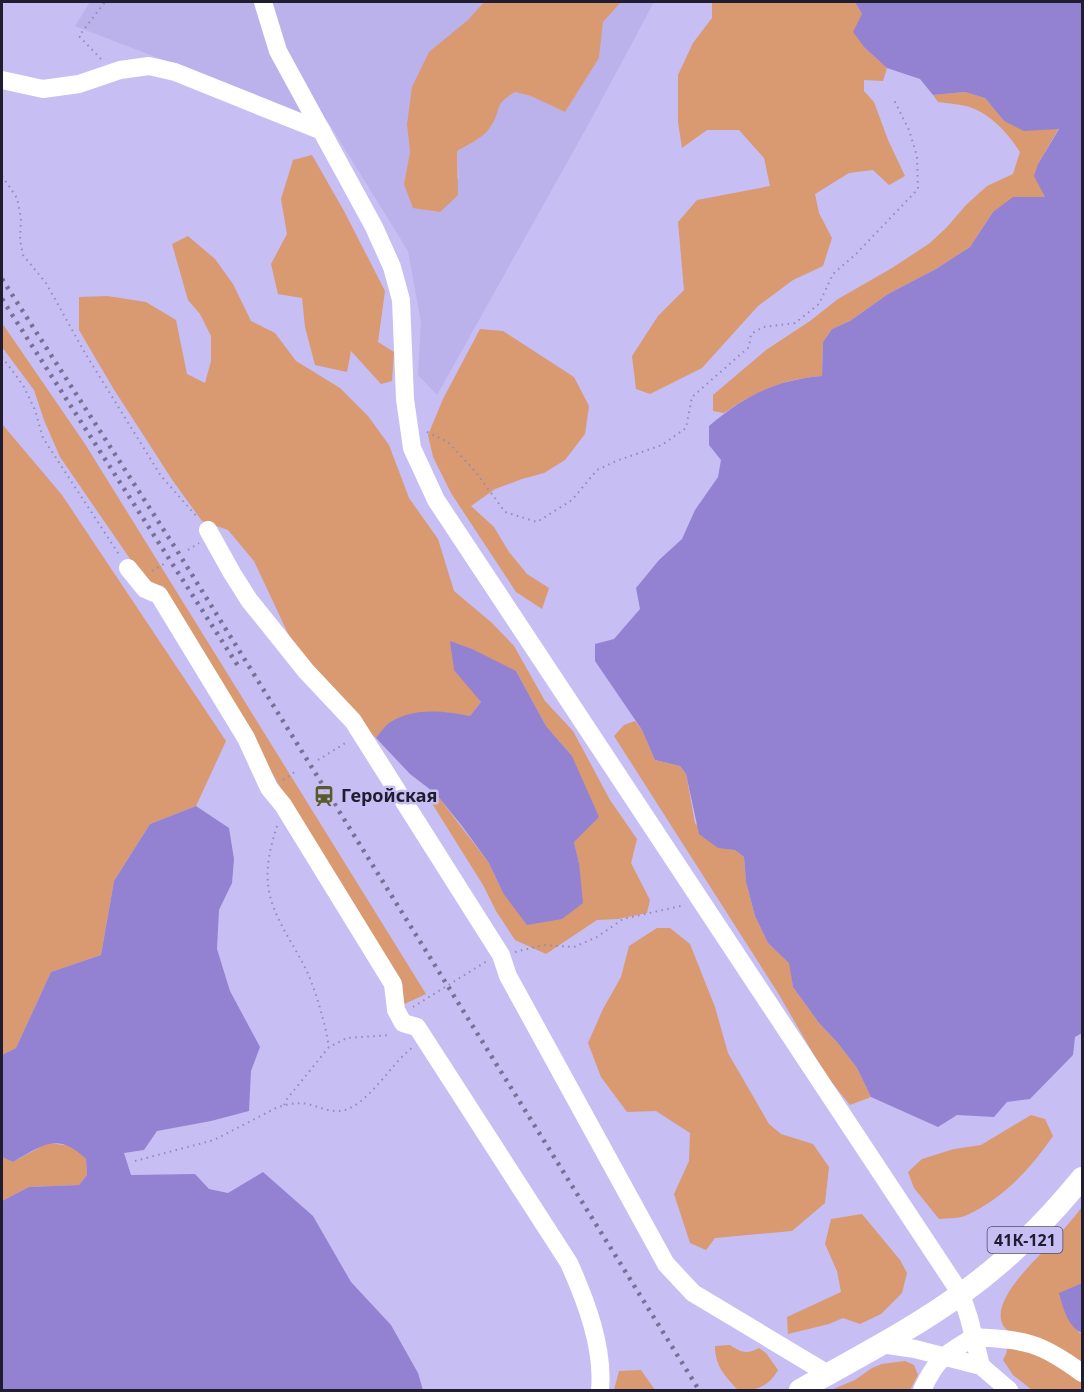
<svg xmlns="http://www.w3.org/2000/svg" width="1084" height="1392" font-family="'Noto Sans',sans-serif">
	<rect width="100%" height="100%" fill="#c7bef3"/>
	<path fill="#bbb1eb" d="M90 2H484L468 20 407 125 410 152 404 184 459 178 457 151 477 140 491 126 500 102 515 92 531 96 565 112 599 58 603 22 621 2H654L588 125 437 395 418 375 421 322 408 251 327 120 304 114 75 26Z"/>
	<g fill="#d99971">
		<path d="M484 2H621L603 22 599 58 565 112 531 96 515 92C492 106 503 107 491 126 484 138 469 144 457 151L458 195 440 212 413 208 404 184 410 152 407 125 412 87 429 52 468 20Z"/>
		<path d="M712 2H855L862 14 865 48 887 68 883 81 864 80V91L874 102 888 140 905 176 889 185 873 170 849 173 815 194 819 213 832 238 823 266 793 280 758 306 702 368 650 394 636 389 632 356 658 316 684 290 678 222 697 200 770 186 764 158 739 130H707L682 148 678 122V75L693 43 712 18Z"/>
		<path d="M965 92 985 98 1004 121 1059 128 1038 164 1045 197 993 212 970 247 936 269 888 294 850 321 832 329 823 342 822 376C782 379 757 391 724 413L713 411V395L766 350 810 321 838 299 892 268 930 243 947 227 966 205 987 186 1013 174 1020 152C1008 133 989 112 966 106 957 104 947 103 938 102L933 95Z"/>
		<path d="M312 155 344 211 385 291 378 342 394 352 392 381 381 384 351 351 347 372 315 365 305 327 302 298 278 294 271 264 287 234 281 199 293 160Z"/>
		<path d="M188 236 215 259 233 284 251 321 275 333 296 361 340 388 368 416 389 445 409 498 438 539 454 591 492 623 514 646 545 701 573 731 610 800 637 839 631 863 650 900 647 913 618 919 597 920 546 954 515 940 496 911 483 885 433 805 436 794 489 863 503 893 579 863 574 842 572 756 546 726 516 671 476 694 481 702 470 716 444 712 388 724 376 738 334 700 299 657 254 561 228 530 202 521 173 481 113 388 79 330V297L107 296 146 302 176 320 187 374 205 383 211 361V336L200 314 188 300 172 244Z"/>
		<path d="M2 323 85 444 426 994 400 1006 403 985 335 881 163 586 146 582 60 457 44 420 34 390 2 347Z"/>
		<path d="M480 329 503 331 574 377 589 406 585 434 565 460 544 473 522 479 495 489 471 506 494 527 509 552 527 574 549 588 542 609 516 592 451 493 433 457 428 435 443 399Z"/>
		<path d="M2 424 62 495 226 741 196 806 150 824 114 881 101 955 51 972 16 1048 2 1055Z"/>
		<path d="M635 721 642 730 655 760 680 766 686 774 695 823 718 847 735 850 744 857 746 882 755 916 768 943 790 963 793 987 819 1023 837 1042 857 1068 871 1097 850 1105 825 1074 778 993 614 736 624 725Z"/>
		<path d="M657 928H670L690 944 715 1007 728 1053 769 1124 781 1134 813 1144 829 1167 825 1203 792 1231 715 1238 706 1250 690 1243 674 1194 689 1161 690 1133 656 1111 627 1112 601 1077 588 1043 603 1009 621 977 629 946Z"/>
		<path d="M1031 1115 1045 1119 1053 1136C1031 1168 1004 1198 967 1215 959 1219 947 1218 939 1219L914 1188 908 1172 922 1159 954 1149 981 1145Z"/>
		<path d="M48 1143 73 1146 86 1159 87 1175 79 1185 29 1187 2 1201V1157L13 1162Z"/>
		<path d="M1082 1207V1283L1060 1293 1079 1333H1082V1390H1032L1013 1375 1003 1360 1006 1354 1011 1333C977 1312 1036 1259 1052 1243 1062 1231 1073 1219 1082 1207Z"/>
		<path d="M862 1214 900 1260 907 1273 902 1293 881 1314 860 1324 843 1318 829 1324 788 1334 787 1317 841 1292 837 1271 825 1244 831 1219Z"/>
		<path d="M730 1345C740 1352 747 1355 759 1348L766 1353 778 1370C769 1386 757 1391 738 1390 725 1376 715 1366 715 1346Z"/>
		<path d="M905 1361 914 1365 918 1375 910 1390H831L855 1380 872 1368 882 1364Z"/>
		<path d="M641 1370 655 1390H614L619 1371Z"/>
	</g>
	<g fill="#9382d2">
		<path d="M855 2H1082V1033L1075 1037 1073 1055 1030 1099 1007 1102 994 1117 957 1115 938 1127 871 1097 857 1068 837 1042 819 1023 793 987 789 963 768 943 755 916 746 882 744 857 735 850 718 848 699 834 686 774 680 766 655 760 642 730 595 661V644L614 639 640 609 636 588 659 560 682 539 695 510 718 477 721 460 709 445V426C744 396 775 380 822 376L823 342 832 329 850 321 888 294 936 269 970 247 993 212 1013 197H1045L1034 176 1038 164 1059 129 1024 131 1004 121 985 98 965 92 933 95 920 79 887 68 865 48 853 32 862 14Z"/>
		<path d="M450 641 472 649 516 671 546 726 572 756 599 817 574 842 579 863 583 903 562 919 527 925 503 893 489 863 462 826 436 794 410 774 376 738C380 733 384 727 389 723 414 707 443 711 470 716L481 702 454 670Z"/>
		<path d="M196 806 229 828 234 859 232 883 219 910 217 949 230 991 260 1047 251 1071 249 1111 211 1121 157 1131 144 1150 124 1153 131 1175 195 1174 209 1189 228 1193 263 1172 313 1216 351 1282 391 1325 418 1373 423 1390H2V1201L29 1187 79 1185 87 1175 86 1159C57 1131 42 1146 13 1162L2 1157V1055L16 1048 51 972 101 955 114 881 150 824Z"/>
		<path d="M1082 1283V1333C1068 1327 1063 1308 1059 1293Z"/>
	</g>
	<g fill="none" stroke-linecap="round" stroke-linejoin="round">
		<g stroke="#928bb5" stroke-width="2" stroke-dasharray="1.5 4.5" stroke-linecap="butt">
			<path d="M101 59 79 36 105 2"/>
			<path d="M2 176 17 198 21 218 20 240 23 255 46 283 85 353 161 476 198 518"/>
			<path d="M2 357 23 385 35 410 43 438 120 556"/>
			<path d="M427 432 448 442 475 471 505 512 537 522 572 500 597 470 616 461 662 445 686 428 692 397 749 347 751 334 763 327 795 323 819 304 833 274 855 255 918 189 917 156 909 130 894 100"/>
			<path d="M188 550 199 543"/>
			<path d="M152 571 167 562"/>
			<path d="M318 760 347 742"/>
			<path d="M283 780 296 771"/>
			<path d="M277 826C271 845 266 864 268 884 271 917 296 946 309 976 318 999 325 1023 329 1047"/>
			<path d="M515 952 544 945 574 947 597 937 623 919 685 905"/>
			<path d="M413 1007 487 961"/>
			<path d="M284 1105 287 1099 329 1047 347 1038 391 1035"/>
			<path d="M135 1161 214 1140 276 1108C287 1104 297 1102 308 1104 319 1107 330 1112 340 1111 367 1108 391 1063 413 1047"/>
		</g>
		<g stroke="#fff" stroke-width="18">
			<path d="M263 2 278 51 374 227 392 267 401 300 405 399 412 448 436 500 961 1294 969 1318 981 1366"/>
			<path d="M2 80 43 89 79 84 120 70 149 66 175 72 322 131"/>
			<path d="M208 530 232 573 249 600 306 671 353 721 501 955 508 976 666 1264 693 1293 828 1374"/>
			<path d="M128 568 145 589 159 595 246 738 269 788 283 805 393 984 396 1010 403 1023 417 1027 569 1263C586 1301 604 1348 600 1390"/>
			<path d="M974 1337C1026 1340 1040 1342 1082 1373"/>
			<path d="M881 1344 915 1349 981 1366 1009 1390"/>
			<path d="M922 1390C937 1358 945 1354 974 1337"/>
		</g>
		<path stroke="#fff" stroke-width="22" d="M800 1390C854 1359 910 1331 961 1294 1006 1262 1047 1221 1082 1178"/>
		<g stroke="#777195" stroke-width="4.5" stroke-dasharray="3 6" stroke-linecap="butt">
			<path d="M2 279 176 549 699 1390"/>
			<path d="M2 299 240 669"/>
		</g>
	</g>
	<defs>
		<symbol id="station-bare" viewBox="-9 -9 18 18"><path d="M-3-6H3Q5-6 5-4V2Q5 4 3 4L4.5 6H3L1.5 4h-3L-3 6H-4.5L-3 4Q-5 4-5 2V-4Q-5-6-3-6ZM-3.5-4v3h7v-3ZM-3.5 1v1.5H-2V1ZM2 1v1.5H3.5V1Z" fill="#585b29" stroke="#c7bef3" stroke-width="2.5" paint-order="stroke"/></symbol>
	</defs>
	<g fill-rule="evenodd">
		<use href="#station-bare" x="309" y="781" width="30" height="30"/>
	</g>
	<g text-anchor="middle" stroke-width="5" stroke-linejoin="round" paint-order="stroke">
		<rect fill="#c7bef3" stroke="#524d6a" stroke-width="1.5" x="987.5" y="1227" width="75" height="26" rx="4.5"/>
		<g font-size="16" font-weight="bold" fill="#201d30">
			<text x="1025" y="1246">41К-121</text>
		</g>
		<g font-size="18" font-weight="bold" fill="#201d30" stroke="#c7bef3" text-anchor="start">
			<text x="341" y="802">Геройская</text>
		</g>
	</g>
	<rect width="1084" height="1392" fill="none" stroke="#201d30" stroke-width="6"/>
</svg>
